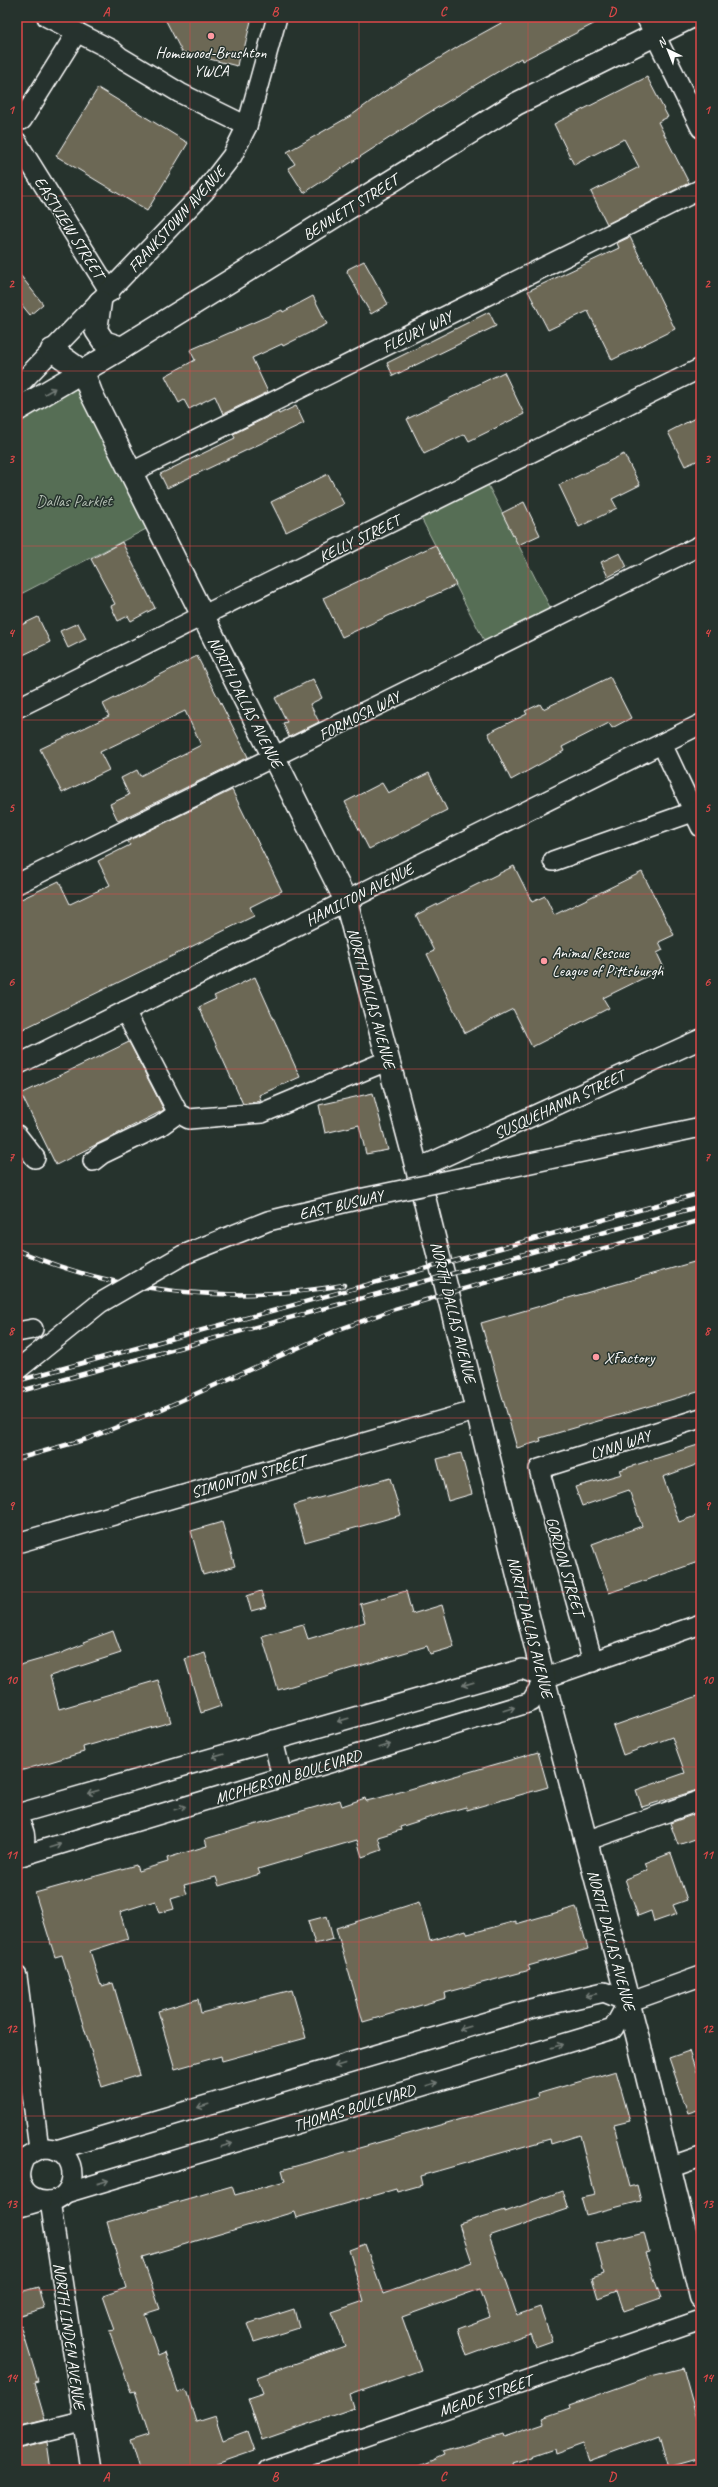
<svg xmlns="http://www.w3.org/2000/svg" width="718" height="2487" font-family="Caveat,sans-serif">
	<rect width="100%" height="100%" fill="#26332d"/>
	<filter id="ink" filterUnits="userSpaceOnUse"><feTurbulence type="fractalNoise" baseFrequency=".025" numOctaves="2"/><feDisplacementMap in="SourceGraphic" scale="8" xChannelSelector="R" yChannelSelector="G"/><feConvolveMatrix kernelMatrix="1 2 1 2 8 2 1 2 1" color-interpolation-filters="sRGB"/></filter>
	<g filter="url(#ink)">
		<g fill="#566e54" stroke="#aab6aa">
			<path d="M80 385 150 527 17 596V421Z"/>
			<path d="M486 481 555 617 489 650 419 514Z"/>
		</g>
		<g fill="#6c6755" stroke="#fff">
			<path d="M164 17H241L251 21 242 57 239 56 237 66 182 52Z"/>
			<path d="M512 17H607L522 61 521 58 425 115 304 193 288 168 295 164 287 152 352 115 382 93 461 45Z"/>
			<path d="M647 77 668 117 658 122 689 183 607 224 591 192 639 167 624 139 574 165 554 124Z"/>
			<path d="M98 88 188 143 147 211 56 156Z"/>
			<path d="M630 237 675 329 612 360 588 311 548 330 528 291 619 248 617 243Z"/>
			<path d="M364 261 388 304 371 314 347 272 348 269Z"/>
			<path d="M17 271 43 304 30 315 17 299Z"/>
			<path d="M313 296 327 324 283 346 282 344 252 358 268 392 223 414 215 396 189 409 184 400 179 403 165 376 195 360 190 350 282 310 283 312Z"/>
			<path d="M489 312 496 326 393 376 387 363Z"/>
			<path d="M504 372 524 414 469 441 465 434 424 454 407 419Z"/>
			<path d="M296 406 304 423 167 488 160 474 235 438 233 434 278 412 279 414Z"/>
			<path d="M701 415V459L685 466 668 432Z"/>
			<path d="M624 454 640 485 612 499 617 508 579 527 559 485Z"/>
			<path d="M328 474 344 504 286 532 271 502Z"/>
			<path d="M524 502 540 535 518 545 502 513Z"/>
			<path d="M122 542 155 608 131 621 128 616 118 621 111 606 115 604 91 559Z"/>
			<path d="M435 545 456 585 342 637 323 598Z"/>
			<path d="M620 553 627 567 608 577 601 562Z"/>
			<path d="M38 617 50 642 17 658V627Z"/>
			<path d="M78 623 86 639 68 648 60 631Z"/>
			<path d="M197 656 248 757 118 821 110 804 129 795 121 778 137 770 140 776 201 745 185 711 100 752 109 770 62 793 40 749 109 716 103 704Z"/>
			<path d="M610 677 631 718 612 728 609 723 562 747 564 751 511 780 488 733 527 714 525 711 540 704 543 709Z"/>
			<path d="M313 679 322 698 310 704 319 722 289 737 283 723 287 722 275 698Z"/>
			<path d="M429 773 447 810 369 849 345 802 382 783 388 793Z"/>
			<path d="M232 790 282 891 250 907 254 916 17 1032V901L59 881 70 904 110 885 98 861 130 845 128 841Z"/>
			<path d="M514 866 532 902 545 896 554 915 642 872 674 935 659 942 663 950 657 953 664 968 603 998 609 1008 532 1047 513 1009 465 1033 427 954 434 951 416 915Z"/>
			<path d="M255 977 300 1077 259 1095 261 1101 243 1104 199 1007 216 999 214 996Z"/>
			<path d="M129 1042 164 1110 56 1165 21 1094Z"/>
			<path d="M373 1093 388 1150 366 1154 359 1125 325 1133 319 1105Z"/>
			<path d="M701 1260V1391L540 1438 541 1441 517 1448 481 1323Z"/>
			<path d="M701 1444V1463L663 1477 679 1522 701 1514V1561L609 1593 592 1544 642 1526 629 1490 582 1506 575 1487 622 1474 620 1470Z"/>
			<path d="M461 1453 472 1494 448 1501 437 1459Z"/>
			<path d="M390 1478 401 1515 305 1542 294 1505Z"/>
			<path d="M222 1522 235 1566 203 1575 191 1531Z"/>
			<path d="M261 1591 266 1607 251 1611 247 1596Z"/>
			<path d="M406 1591 412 1614 442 1605 454 1647 430 1654 427 1646 278 1690 262 1636 303 1624 308 1639 365 1622 360 1604Z"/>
			<path d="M113 1631 121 1653 50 1676 59 1709 158 1680 171 1722 83 1747 84 1752 20 1771 17 1761V1666L59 1654 84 1644 83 1642Z"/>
			<path d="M205 1653 221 1706 201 1713 185 1659Z"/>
			<path d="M701 1695V1789L642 1807 636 1790 685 1773 672 1737 623 1755 613 1726Z"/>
			<path d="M538 1752 548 1787 467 1810 466 1807 447 1812 400 1827 401 1830 378 1837 382 1850 362 1857 357 1840 258 1869 260 1874 219 1886 216 1877 184 1885 187 1894 171 1899 174 1909 159 1913 155 1901 120 1912 128 1939 90 1951 101 1986 113 1983 140 2075 102 2087 62 1955 55 1957 35 1893 136 1865 138 1871 168 1862 167 1858 207 1846 205 1839 340 1800 342 1806 365 1798 366 1801 379 1798Z"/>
			<path d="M701 1812V1837L678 1845 670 1823Z"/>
			<path d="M671 1853 687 1900 673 1905 677 1914 654 1922 651 1911 638 1916 625 1879 648 1870 645 1863Z"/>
			<path d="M419 1902 430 1941 466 1930 468 1934 516 1921V1924L576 1907 588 1949 528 1966 530 1970 445 1993 446 1998 363 2022 336 1928Z"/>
			<path d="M327 1916 333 1939 315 1944 308 1921Z"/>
			<path d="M292 1990 306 2038 222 2061 221 2056 175 2069 158 2011 198 1999 201 2013Z"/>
			<path d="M689 2051 696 2072 701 2070V2109L688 2113 669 2058Z"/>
			<path d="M616 2071 630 2121 614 2125 630 2187 637 2185 641 2201 586 2215 581 2198 595 2195 580 2135 551 2144 550 2139 420 2176 422 2185 397 2192 396 2189 296 2218 294 2212 142 2257 160 2309 144 2314 158 2355 165 2352 178 2392 186 2390 196 2422 215 2416 223 2440 247 2431 254 2451 199 2470H139L130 2440 149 2434 135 2391 131 2392 109 2331 115 2330 103 2296 126 2288 107 2222 232 2186 235 2195 285 2181 282 2170 538 2097 537 2094Z"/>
			<path d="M562 2191 568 2209 489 2236 517 2315 540 2307 552 2341 535 2347 530 2333 467 2356 458 2329 490 2317 480 2289 402 2317 421 2370 350 2395 354 2408 262 2440 248 2398 263 2393 257 2377 345 2346 332 2312 364 2301 349 2250 365 2244 383 2294 472 2262 459 2224 505 2210V2212Z"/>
			<path d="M644 2232 649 2252 645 2253 661 2298 624 2311 617 2291 598 2298 592 2278 604 2274 596 2244Z"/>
			<path d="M38 2287 44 2308 17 2316V2293Z"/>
			<path d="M294 2309 299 2328 254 2342 247 2324Z"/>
			<path d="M21 2326 38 2381 34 2382 45 2420 17 2427V2327Z"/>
			<path d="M683 2368 701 2433V2458L669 2467 660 2435 589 2461 583 2444 555 2454 554 2449 513 2463 515 2470H412L444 2456 442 2452 503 2434 504 2437 545 2423 543 2418 571 2408 570 2405 651 2376Z"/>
			<path d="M47 2442 51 2470H17V2449Z"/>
		</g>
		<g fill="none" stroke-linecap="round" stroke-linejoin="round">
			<defs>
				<g id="minor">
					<path d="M47 17 112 50 120 57 180 93 247 126"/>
					<path d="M646 17 701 128"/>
					<path d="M17 121 22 120 77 32"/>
					<path d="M17 142 110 292"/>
					<path d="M17 387 204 192 232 156 247 126 277 17"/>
					<path d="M132 472 701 189"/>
					<path d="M17 708 701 368"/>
					<path d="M662 744 701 827"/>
					<path d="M553 861 701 809"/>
					<path d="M17 884 701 545"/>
					<path d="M125 1011 178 1113 189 1119 262 1113 389 1060"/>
					<path d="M17 1065 701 724"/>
					<path d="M17 1135 35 1158"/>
					<path d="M93 1161 102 1154 160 1126 178 1113"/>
					<path d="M417 1169 701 1039"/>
					<path d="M17 1332 33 1329"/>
					<path d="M17 1543 478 1410"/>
					<path d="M593 1662 539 1469 701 1418"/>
					<path d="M273 1740 282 1777"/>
					<path d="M17 1814 522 1669 545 1678 701 1624"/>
					<path d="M17 1819C27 1831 28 1846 17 1858"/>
					<path d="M586 1841 701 1800"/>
					<path d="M18 1857 531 1702 545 1678"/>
					<path d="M17 1976 39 2149"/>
					<path d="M56 2150 530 2009 604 1992 628 2002 701 1976"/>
					<path d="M17 2161C28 2158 35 2148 47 2148 81 2149 80 2202 46 2201 38 2201 29 2197 25 2191 17 2180 19 2170 24 2159"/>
					<path d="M669 2168 701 2157"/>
					<path d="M66 2193 613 2029 628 2002"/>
					<path d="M50 2201 91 2470"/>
					<path d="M17 2208 41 2201"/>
					<path d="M17 2438 82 2422"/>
					<path d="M268 2470 701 2320"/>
				</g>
				<g id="major">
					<path d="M100 302 96 330 104 342 122 348"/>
					<path d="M52 350 83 372"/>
					<path d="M83 372 91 393 346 901 417 1169 552 1712 637 2035 701 2297"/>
					<path d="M17 410 122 348 516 104 691 17"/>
				</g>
			</defs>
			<use href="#minor" stroke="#fff" stroke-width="22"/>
			<use href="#major" stroke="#fff" stroke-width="25"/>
			<use href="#minor" stroke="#26332d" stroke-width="19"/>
			<use href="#major" stroke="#26332d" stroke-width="22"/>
			<defs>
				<g id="rail">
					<path d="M17 1250C121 1295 234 1304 344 1285"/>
					<path d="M17 1381 701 1193"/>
					<path d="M17 1392 701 1206"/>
					<path d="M17 1459 87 1439 162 1409 340 1329 395 1309 701 1220"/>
				</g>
			</defs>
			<use href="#rail" stroke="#fff" stroke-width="4.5"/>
			<use href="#rail" stroke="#26332d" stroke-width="3" stroke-dasharray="9" stroke-linecap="butt"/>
			<defs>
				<path id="minor-bridge" d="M17 1370 100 1303 183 1255 268 1221 364 1198 701 1127"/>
			</defs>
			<use href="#minor-bridge" stroke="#fff" stroke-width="22" stroke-linecap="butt"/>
			<use href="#minor-bridge" stroke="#26332d" stroke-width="19"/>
		</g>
		<defs><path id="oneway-shaft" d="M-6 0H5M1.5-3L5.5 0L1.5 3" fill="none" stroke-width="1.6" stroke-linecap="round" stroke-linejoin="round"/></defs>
		<g stroke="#727a76">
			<use href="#oneway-shaft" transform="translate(50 391) rotate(-30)"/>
			<use href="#oneway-shaft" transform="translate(468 1684) rotate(164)"/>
			<use href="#oneway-shaft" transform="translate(509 1709) rotate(-17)"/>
			<use href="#oneway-shaft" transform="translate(343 1720) rotate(164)"/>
			<use href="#oneway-shaft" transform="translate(385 1746) rotate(-17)"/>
			<use href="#oneway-shaft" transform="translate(218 1756) rotate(164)"/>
			<use href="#oneway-shaft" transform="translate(93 1792) rotate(164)"/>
			<use href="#oneway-shaft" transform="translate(180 1808) rotate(-17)"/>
			<use href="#oneway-shaft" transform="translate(56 1846) rotate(-17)"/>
			<use href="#oneway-shaft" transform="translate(591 1995) rotate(167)"/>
			<use href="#oneway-shaft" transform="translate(465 2028) rotate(164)"/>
			<use href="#oneway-shaft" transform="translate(557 2046) rotate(-17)"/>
			<use href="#oneway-shaft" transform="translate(340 2065) rotate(163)"/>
			<use href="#oneway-shaft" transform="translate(432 2084) rotate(-17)"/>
			<use href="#oneway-shaft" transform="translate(203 2106) rotate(163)"/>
			<use href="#oneway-shaft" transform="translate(227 2145) rotate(-17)"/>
			<use href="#oneway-shaft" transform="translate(103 2182) rotate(-17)"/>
		</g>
	</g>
	<path fill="none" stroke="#dc4848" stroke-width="1" stroke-opacity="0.55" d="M190 17V2470M359 17V2470M528 17V2470M17 196H701M17 371H701M17 546H701M17 720H701M17 894H701M17 1069H701M17 1244H701M17 1418H701M17 1592H701M17 1767H701M17 1942H701M17 2116H701M17 2290H701"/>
	<g fill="#ff9aa2" stroke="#26332d" stroke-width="1.5">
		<circle cx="211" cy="36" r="4"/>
		<circle cx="544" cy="961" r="4"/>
		<circle cx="596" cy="1357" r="4"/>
	</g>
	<g text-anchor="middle" stroke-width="3" stroke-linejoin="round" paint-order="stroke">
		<g font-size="16" fill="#fff" stroke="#26332d" text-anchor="start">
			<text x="211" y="58" text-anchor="middle">Homewood-Brushton<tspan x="211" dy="18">YWCA</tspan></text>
			<text x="552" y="958">Animal Rescue<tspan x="552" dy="18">League of Pittsburgh</tspan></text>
			<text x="604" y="1363">XFactory</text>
		</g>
		<g font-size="16" fill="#fff" stroke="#26332d">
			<text transform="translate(350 207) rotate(-32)" y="6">BENNETT STREET</text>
			<text transform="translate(176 219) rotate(-48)" y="6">FRANKSTOWN AVENUE</text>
			<text transform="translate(70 227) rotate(58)" y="6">EASTVIEW STREET</text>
			<text transform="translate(417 331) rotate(-26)" y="6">FLEURY WAY</text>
			<text transform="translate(359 538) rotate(-26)" y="6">KELLY STREET</text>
			<text transform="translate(246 702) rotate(63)" y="6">NORTH DALLAS AVENUE</text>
			<text transform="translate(359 715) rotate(-27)" y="6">FORMOSA WAY</text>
			<text transform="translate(359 894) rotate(-27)" y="6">HAMILTON AVENUE</text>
			<text transform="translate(372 998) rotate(75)" y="6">NORTH DALLAS AVENUE</text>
			<text transform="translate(559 1104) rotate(-25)" y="6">SUSQUEHANNA STREET</text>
			<text transform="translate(341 1204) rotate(-13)" y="6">EAST BUSWAY</text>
			<text transform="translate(454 1312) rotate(76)" y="6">NORTH DALLAS AVENUE</text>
			<text transform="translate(620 1444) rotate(-18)" y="6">LYNN WAY</text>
			<text transform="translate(248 1476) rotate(-16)" y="6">SIMONTON STREET</text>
			<text transform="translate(566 1566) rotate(74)" y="6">GORDON STREET</text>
			<text transform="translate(531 1627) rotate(76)" y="6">NORTH DALLAS AVENUE</text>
			<text transform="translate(288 1776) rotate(-17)" y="6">MCPHERSON BOULEVARD</text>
			<text transform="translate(612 1940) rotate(75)" y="6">NORTH DALLAS AVENUE</text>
			<text transform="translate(354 2107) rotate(-17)" y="6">THOMAS BOULEVARD</text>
			<text transform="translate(70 2336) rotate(82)" y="6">NORTH LINDEN AVENUE</text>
			<text transform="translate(485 2395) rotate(-19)" y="6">MEADE STREET</text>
		</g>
		<g font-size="16" fill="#b3beb2" stroke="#26332d">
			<text x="74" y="506">Dallas Parklet</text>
		</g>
	</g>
	<rect width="718" height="2487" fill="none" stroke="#26332d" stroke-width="44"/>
	<g transform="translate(668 50) rotate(317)" stroke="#26332d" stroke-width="3" paint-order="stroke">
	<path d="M0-3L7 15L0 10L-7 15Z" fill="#ffffff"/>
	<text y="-6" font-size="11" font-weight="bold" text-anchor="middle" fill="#ffffff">N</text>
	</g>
	<rect x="22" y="22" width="674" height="2443" fill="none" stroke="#dc4848" stroke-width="1.5"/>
	<g font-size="13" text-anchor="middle" font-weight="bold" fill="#dc4848">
		<text x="106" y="16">A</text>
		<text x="275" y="16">B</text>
		<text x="443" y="16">C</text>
		<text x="612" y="16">D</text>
		<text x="11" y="114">1</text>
		<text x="707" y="114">1</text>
		<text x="11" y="288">2</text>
		<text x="707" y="288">2</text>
		<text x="11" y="463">3</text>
		<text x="707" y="463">3</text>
		<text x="11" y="637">4</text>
		<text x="707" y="637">4</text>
		<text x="11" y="812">5</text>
		<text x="707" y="812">5</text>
		<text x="11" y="986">6</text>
		<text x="707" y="986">6</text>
		<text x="11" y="1161">7</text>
		<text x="707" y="1161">7</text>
		<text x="11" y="1335">8</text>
		<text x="707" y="1335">8</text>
		<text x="11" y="1510">9</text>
		<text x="707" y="1510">9</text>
		<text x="11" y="1684">10</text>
		<text x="707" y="1684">10</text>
		<text x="11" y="1859">11</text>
		<text x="707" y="1859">11</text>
		<text x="11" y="2033">12</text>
		<text x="707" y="2033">12</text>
		<text x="11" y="2208">13</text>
		<text x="707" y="2208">13</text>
		<text x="11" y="2382">14</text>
		<text x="707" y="2382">14</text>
		<text x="106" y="2481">A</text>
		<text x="275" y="2481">B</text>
		<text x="443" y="2481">C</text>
		<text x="612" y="2481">D</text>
	</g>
</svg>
